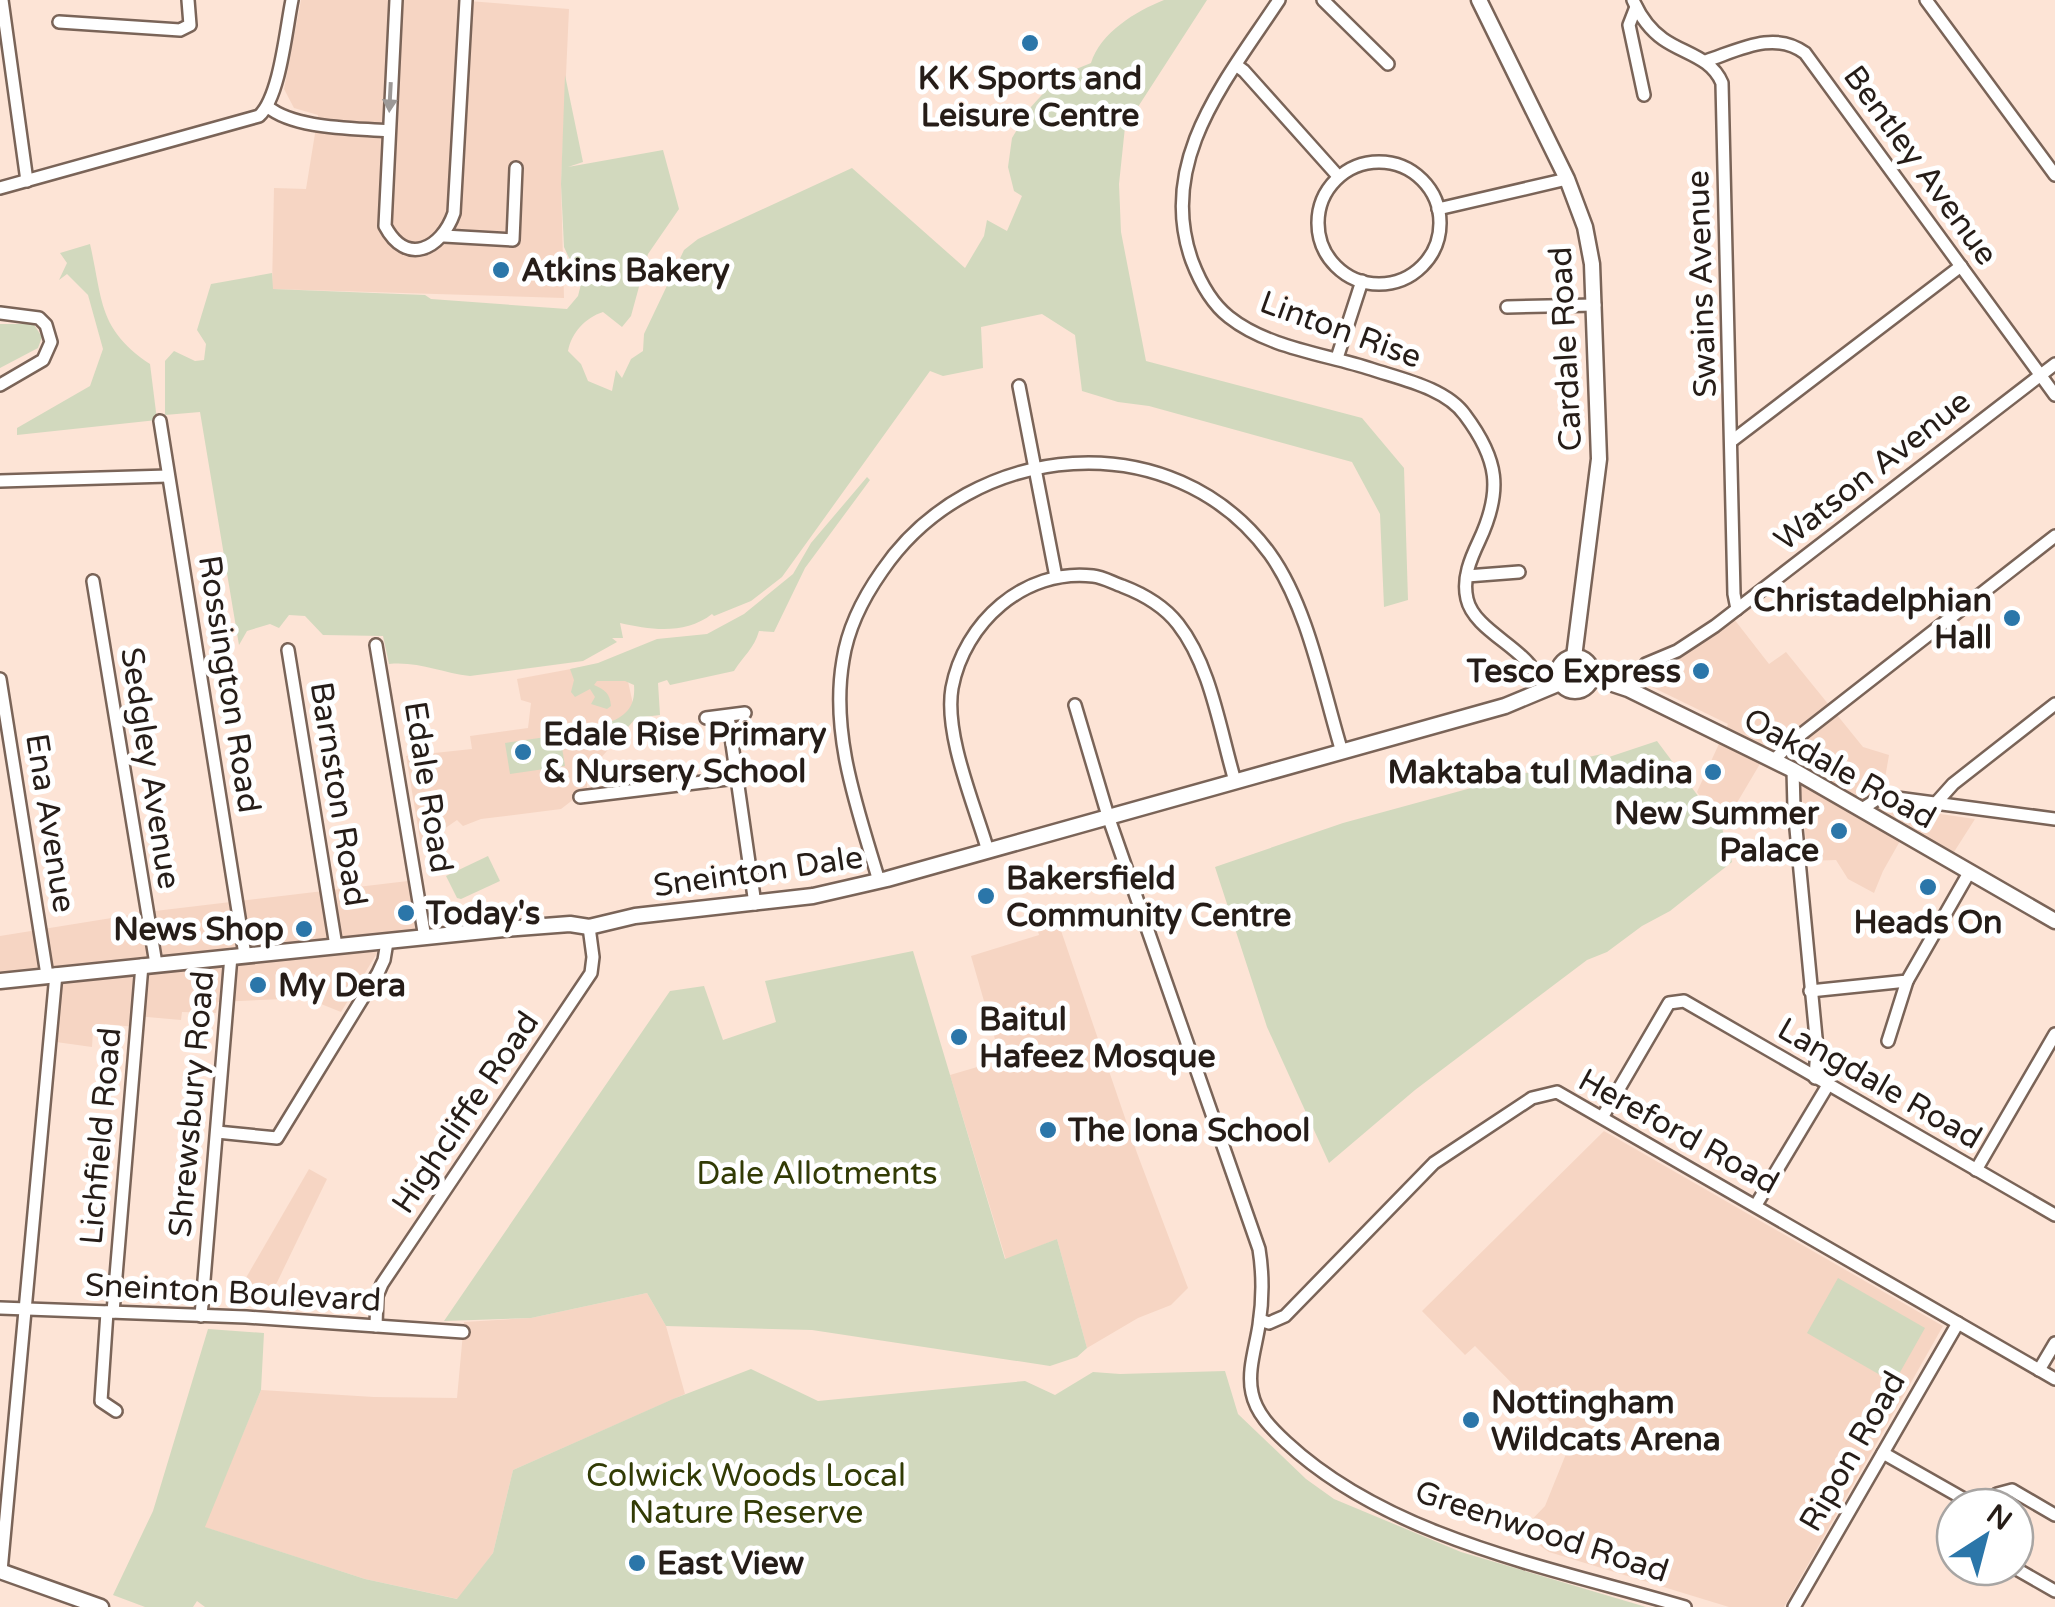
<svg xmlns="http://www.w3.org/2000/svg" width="2055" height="1607" font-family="'Varela Round',sans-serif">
	<rect width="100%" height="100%" fill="#fde4d6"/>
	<g fill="#f6d5c3">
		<path d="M301 0H456L569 9 561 184 564 298 272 289 274 188 306 189 318 115 294 108 284 89Z"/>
		<path d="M1734 619 1769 664 1786 652 1863 747 1889 755 1883 790 1892 807 1975 819 1954 852 1908 827 1883 871 1874 893 1848 879 1836 860 1808 861 1798 760 1770 747 1722 828 1697 792 1728 724 1652 687 1656 672Z"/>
		<path d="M622 654 636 718 599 760 601 779 587 781V789L561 809 481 819 463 826 457 820 421 845 406 756 472 749 470 736 528 728 531 703 521 700 517 679 598 664Z"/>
		<path d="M408 881 417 931 387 937 341 1012 306 998 218 1002 216 1013 182 1012 181 1020 136 1016 135 1027 105 1024 104 1031 93 1030 92 1047 56 1042 60 985 0 991V936L155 911Z"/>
		<path d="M1055 913 1137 1153 1188 1288 1171 1305 1138 1318 1087 1348 1057 1239 1006 1260 950 1075 1001 1060 971 956 1039 935 1035 920Z"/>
		<path d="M1604 1131 1943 1326 1784 1607H1729L1549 1552 1533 1541 1521 1531 1545 1506 1568 1449V1440L1475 1346 1465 1355 1422 1311Z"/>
		<path d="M309 1169 327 1179 268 1301 232 1302Z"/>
		<path d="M647 1293 666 1326 685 1394 513 1470 493 1553 458 1599 365 1579 204 1527 261 1390 374 1397 457 1398 464 1322 531 1318Z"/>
	</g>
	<g fill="#d2d9be">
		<path d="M1164 0H1207L1125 127 1119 184 1121 232 1146 361 1362 418 1404 468 1408 600 1384 607 1380 514 1352 462 1149 406 1118 402 1082 391 1075 335 1042 314 981 327 983 368 943 376 930 371 782 577 751 601 714 616 712 614C685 635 651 630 620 623L623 638H612L617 642 583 661 470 676C442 673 418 661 389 664L383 636 323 635 305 616 289 615 279 628 270 624 247 631 239 645 200 412 165 415V361L174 351 195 361 204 360 206 344 197 330 211 284 272 273 273 289 425 295 431 299 567 309 578 296 581 284 564 247 561 184 565 75 583 162 568 167 663 150 679 209 648 254 631 316 622 327 603 312C585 318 572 332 568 351L581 364 588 381 612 391 616 370 622 378 631 359 643 351 644 334 684 250 698 239 852 168 965 268 984 236 987 220 1007 231 1022 196 1014 191 1008 167 1012 138 1030 108 1059 76 1091 63C1100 33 1136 11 1164 0Z"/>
		<path d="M90 244C103 301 98 329 150 364L157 420 17 435V428L90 386 103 349 88 295 67 274 59 280 67 263 60 253Z"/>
		<path d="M25 318 33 323 42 337 38 348 0 368V324H22Z"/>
		<path d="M867 477 870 480 805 568 774 632 759 631C754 649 743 656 734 671L670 685 667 680 658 683 660 715 636 718 619 737 602 729V725C623 718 636 710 634 685L625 681H597L594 685C605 690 610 693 611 706L607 709 591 704 595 697 590 689 575 697 571 692 574 680 570 669 598 663 657 639 707 634 744 614 793 574 811 543Z"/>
		<path d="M560 735 565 766 510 774 505 743Z"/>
		<path d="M1657 741 1722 828 1732 862 1670 911 1642 926 1607 952 1587 960 1415 1090 1329 1163 1267 1027 1215 867 1343 823 1566 762 1602 754 1609 757Z"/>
		<path d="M488 856 500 881 461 899 457 898 446 876Z"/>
		<path d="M913 951 1005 1259 1057 1239 1087 1348 1077 1357 1050 1366 812 1330 666 1326 647 1293 531 1318 444 1321 670 991 704 986 723 1040 776 1022 765 981Z"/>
		<path d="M1838 1278 1925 1328 1894 1383 1807 1333Z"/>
		<path d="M208 1329 264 1333 261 1390 205 1527 365 1579 457 1599 493 1553 513 1470 673 1399 751 1369 818 1401 1025 1381 1055 1395 1093 1372 1120 1374 1225 1371 1238 1414 1306 1479 1334 1499 1461 1552 1646 1607H205L197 1601 193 1607H145L113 1595 153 1511Z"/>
	</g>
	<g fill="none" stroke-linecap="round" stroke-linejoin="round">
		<defs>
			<g id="minor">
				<path d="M2 0 27 181"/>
				<path d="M396 0 385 226C406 266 441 250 454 213L466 0"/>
				<path d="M1279 0C1227 79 1156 161 1192 261 1200 282 1211 303 1229 317 1268 348 1325 354 1371 369 1401 379 1446 388 1465 415 1498 459 1503 490 1479 541 1471 558 1462 578 1467 599 1473 626 1512 643 1529 664 1535 671 1540 681 1546 689"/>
				<path d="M1323 0 1388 64"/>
				<path d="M1633 0C1640 16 1649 29 1663 39 1684 54 1711 57 1722 83L1734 594 1737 609"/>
				<path d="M1926 0 2055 175"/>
				<path d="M1636 7 1629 25 1644 95"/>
				<path d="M59 22 180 30 190 25 188 0"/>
				<path d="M1706 61C1739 50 1774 30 1805 53L2055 395"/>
				<path d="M1236 65 1244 71 1338 176"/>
				<path d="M268 107C295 129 354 128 388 131"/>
				<circle cx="1379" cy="223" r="61"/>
				<path d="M0 188 259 116C280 97 286 29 292 0"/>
				<path d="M1438 209 1567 179"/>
				<path d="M444 236 513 240 516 168"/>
				<path d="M1507 307 1595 305"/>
				<path d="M0 313 39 318 46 325 51 342 43 360 0 385"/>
				<path d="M1337 358 1362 281"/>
				<path d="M1019 386 1056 577"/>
				<path d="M160 421 245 955"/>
				<path d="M1733 440 1961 266"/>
				<path d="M0 481 168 476"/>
				<path d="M1467 576 1519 572"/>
				<path d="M93 581 156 964"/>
				<path d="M376 645 425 938"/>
				<path d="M288 650 336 946"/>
				<path d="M0 679 47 975"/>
				<path d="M1628 689 1646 664 1677 651 1715 626 2055 364"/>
				<path d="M1075 705 1108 816 1259 1249C1263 1274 1263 1299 1259 1325 1256 1346 1247 1371 1252 1393 1256 1413 1271 1428 1286 1442 1390 1539 1553 1568 1685 1607"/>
				<path d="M728 716 755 904"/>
				<path d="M706 718 745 713"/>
				<path d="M1774 760 1794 740 2055 536"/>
				<path d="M1793 770 1794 808 1817 1048 1815 1078"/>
				<path d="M580 797 736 778"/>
				<path d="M1936 803 1953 784 2055 704"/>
				<path d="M1862 809 1882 796 2055 819"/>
				<path d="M988 851C975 806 944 735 952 688 964 623 1024 568 1093 576 1103 577 1113 583 1122 586 1143 594 1164 606 1178 624 1211 666 1220 731 1235 781"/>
				<path d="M879 881C858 810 830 735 843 660 848 627 863 598 882 571 971 440 1173 421 1270 554 1308 607 1323 690 1342 752"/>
				<path d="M1810 991 1907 981 1970 871"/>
				<path d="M1888 1041 1907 981"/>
				<path d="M1603 1116 1669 1003 1684 1001 2055 1215"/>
				<path d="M217 1132 277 1138 378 973 384 960 387 942"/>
				<path d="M1976 1170 2055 1034"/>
				<path d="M1756 1205 1828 1085"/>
				<path d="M0 1308 246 1317 463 1332"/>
				<path d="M107 1312 101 1401 116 1411"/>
				<path d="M113 1312 142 965"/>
				<path d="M201 1316 231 956"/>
				<path d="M1260 1320 1269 1323 1285 1316 1434 1163 1532 1098 1557 1092 2055 1379"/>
				<path d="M376 1326 377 1296 382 1284 591 973 593 957 589 927"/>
				<path d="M2039 1370 2055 1343"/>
				<path d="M1883 1453 1978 1507"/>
				<path d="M1989 1507 1997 1494 2012 1490 2055 1515"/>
				<path d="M2013 1567 2055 1591"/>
				<path d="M1 1571 56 974"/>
				<path d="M1794 1607 1958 1323"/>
			</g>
			<g id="tertiary">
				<path d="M1479 0 1567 179 1585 227 1592 264 1599 459 1574 657"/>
				<circle cx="1575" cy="674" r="17"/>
				<path d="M1592 677 1628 689 1793 770 2055 921"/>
				<path d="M0 981 504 929 570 924 589 927 635 916 813 896 887 879 1505 706 1560 683"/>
				<path d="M0 1571 101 1607"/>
			</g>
		</defs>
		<use href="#minor" stroke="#7a6458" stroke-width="16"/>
		<use href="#tertiary" stroke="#7a6458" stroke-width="19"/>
		<use href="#minor" stroke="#fff" stroke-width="11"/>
		<use href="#tertiary" stroke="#fff" stroke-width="14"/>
	</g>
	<defs><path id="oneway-solid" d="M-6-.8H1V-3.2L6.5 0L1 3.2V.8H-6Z" transform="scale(2.5)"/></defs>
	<use fill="#9d9997" href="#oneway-solid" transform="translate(390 97) rotate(93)"/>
	<g fill="#2b76a9" stroke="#fff" stroke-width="4">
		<circle cx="1030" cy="43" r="10"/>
		<circle cx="501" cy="270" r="10"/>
		<circle cx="2012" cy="618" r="10"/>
		<circle cx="1701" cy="671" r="10"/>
		<circle cx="523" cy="752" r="10"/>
		<circle cx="1713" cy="772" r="10"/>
		<circle cx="1839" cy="831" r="10"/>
		<circle cx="1928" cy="887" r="10"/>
		<circle cx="986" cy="896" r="10"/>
		<circle cx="406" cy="913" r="10"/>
		<circle cx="304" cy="929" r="10"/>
		<circle cx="258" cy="985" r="10"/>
		<circle cx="959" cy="1037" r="10"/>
		<circle cx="1048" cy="1130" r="10"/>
		<circle cx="1471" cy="1420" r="10"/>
		<circle cx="637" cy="1563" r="10"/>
	</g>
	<g text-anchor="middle" stroke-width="10" stroke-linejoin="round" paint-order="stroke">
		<g font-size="32" font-weight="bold" fill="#261d18" stroke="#fff" text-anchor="start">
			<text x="1030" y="89" text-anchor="middle">K K Sports and<tspan x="1030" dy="37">Leisure Centre</tspan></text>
			<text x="521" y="281">Atkins Bakery</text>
			<text x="1992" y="611" text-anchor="end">Christadelphian<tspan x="1992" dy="37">Hall</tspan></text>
			<text x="1681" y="682" text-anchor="end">Tesco Express</text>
			<text x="543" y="745">Edale Rise Primary<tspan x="543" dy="37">&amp; Nursery School</tspan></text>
			<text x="1693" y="783" text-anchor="end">Maktaba tul Madina</text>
			<text x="1819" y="824" text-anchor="end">New Summer<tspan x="1819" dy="37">Palace</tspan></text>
			<text x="1006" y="889">Bakersfield<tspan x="1006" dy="37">Community Centre</tspan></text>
			<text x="426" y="924">Today's</text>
			<text x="1928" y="933" text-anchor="middle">Heads On</text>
			<text x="284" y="940" text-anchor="end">News Shop</text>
			<text x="278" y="996">My Dera</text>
			<text x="979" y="1030">Baitul<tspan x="979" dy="37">Hafeez Mosque</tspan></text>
			<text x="1068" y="1141">The Iona School</text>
			<text x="1491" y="1413">Nottingham<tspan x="1491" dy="37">Wildcats Arena</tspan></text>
			<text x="657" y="1574">East View</text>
		</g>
		<g font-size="32" fill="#261d18" stroke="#fff">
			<text transform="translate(1921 165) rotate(54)" y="11">Bentley Avenue</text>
			<text transform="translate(1701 284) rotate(-92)" y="11">Swains Avenue</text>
			<text transform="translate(1341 329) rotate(20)" y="11">Linton Rise</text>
			<text transform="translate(1565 349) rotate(-93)" y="11">Cardale Road</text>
			<text transform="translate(1872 470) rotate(-38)" y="11">Watson Avenue</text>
			<text transform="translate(230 684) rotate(81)" y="11">Rossington Road</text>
			<text transform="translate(151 768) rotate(81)" y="11">Sedgley Avenue</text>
			<text transform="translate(1840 768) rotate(29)" y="11">Oakdale Road</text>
			<text transform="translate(429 787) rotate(81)" y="11">Edale Road</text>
			<text transform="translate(339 794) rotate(81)" y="11">Barnston Road</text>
			<text transform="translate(51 823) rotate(81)" y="11">Ena Avenue</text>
			<text transform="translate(758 871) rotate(-8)" y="11">Sneinton Dale</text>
			<text transform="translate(1880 1083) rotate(30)" y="11">Langdale Road</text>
			<text transform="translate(191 1104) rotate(-85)" y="11">Shrewsbury Road</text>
			<text transform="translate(465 1112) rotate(-56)" y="11">Highcliffe Road</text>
			<text transform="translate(1679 1131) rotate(29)" y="11">Hereford Road</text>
			<text transform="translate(100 1136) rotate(-85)" y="11">Lichfield Road</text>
			<text transform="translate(233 1292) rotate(3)" y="11">Sneinton Boulevard</text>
			<text transform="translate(1852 1451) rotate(-60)" y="11">Ripon Road</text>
			<text transform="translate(1542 1531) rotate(18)" y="11">Greenwood Road</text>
		</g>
		<g font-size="32" fill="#323b05" stroke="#fff">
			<text x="817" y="1184">Dale Allotments</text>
			<text x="746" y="1486">Colwick Woods Local<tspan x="746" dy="37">Nature Reserve</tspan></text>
		</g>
	</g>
	<g transform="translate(1985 1537) rotate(36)"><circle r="48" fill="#ffffff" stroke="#a8a5a3" stroke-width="2.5"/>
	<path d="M0-8L18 38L0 25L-18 38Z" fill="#2b76a9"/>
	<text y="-15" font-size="28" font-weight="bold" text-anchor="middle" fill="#261d18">N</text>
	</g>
</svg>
